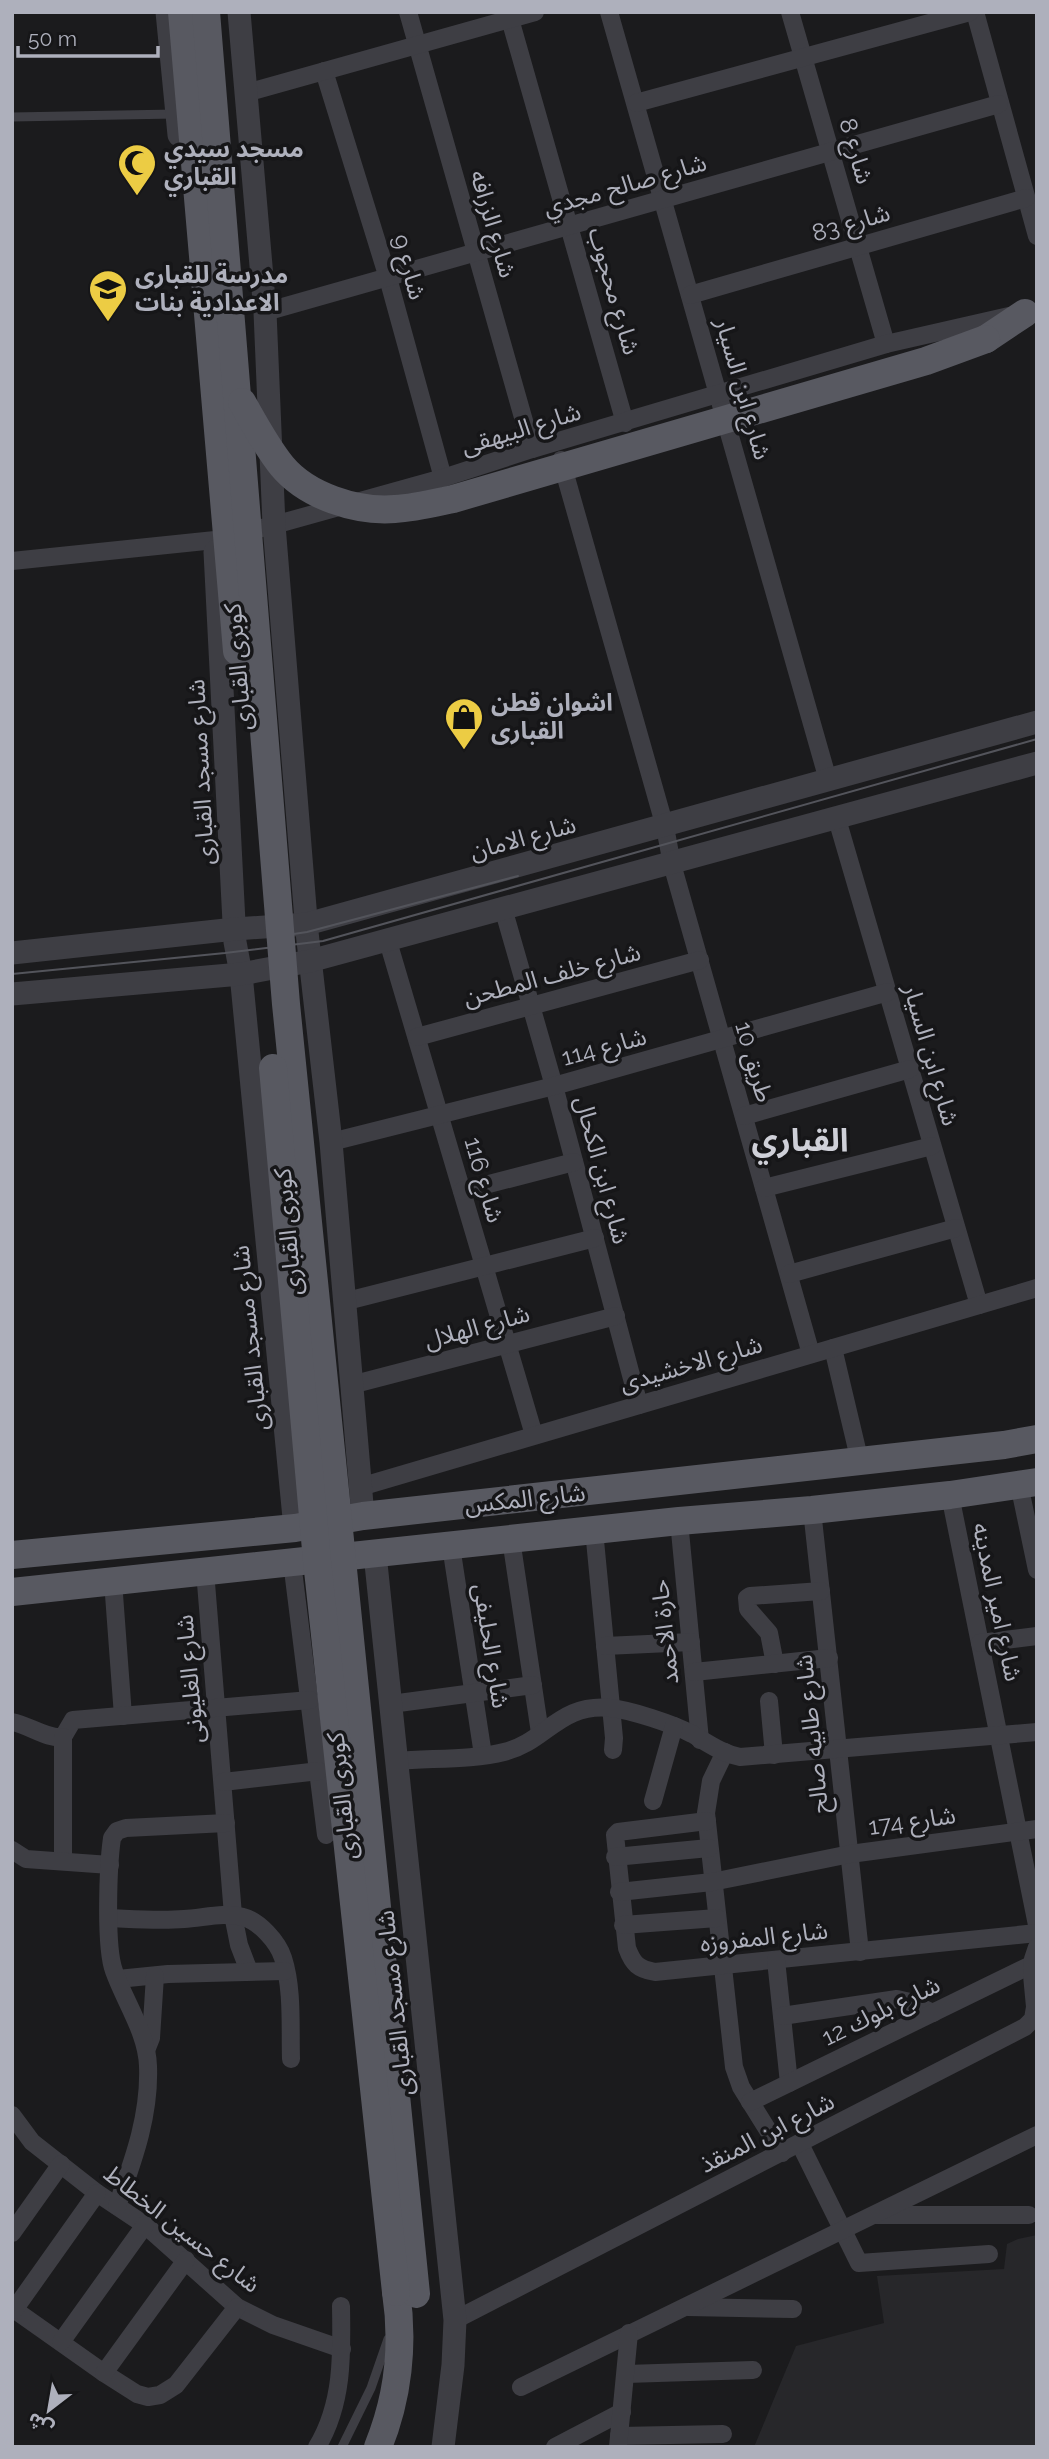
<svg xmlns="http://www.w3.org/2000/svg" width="1049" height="2459" font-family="Raleway,'Noto Sans Arabic',sans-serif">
	<rect width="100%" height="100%" fill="#1b1b1d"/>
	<path fill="#27272a" d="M1037 2235V2447H754L796 2346 884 2323 877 2276 1004 2269 1007 2244 1018 2239Z"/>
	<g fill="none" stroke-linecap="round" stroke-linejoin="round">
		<g stroke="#3e3e44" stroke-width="9">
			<path d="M12 117 175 114"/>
			<path d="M342 2447 371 2388 388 2339"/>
		</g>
		<g stroke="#3e3e44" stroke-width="18">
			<path d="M408 12 532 449"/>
			<path d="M508 12 625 423"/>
			<path d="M609 12 828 780"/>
			<path d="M790 12 886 344"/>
			<path d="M975 12 1037 236"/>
			<path d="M324 71 388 278 443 478"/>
			<path d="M246 93 535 12"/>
			<path d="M636 103 970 12"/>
			<path d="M690 295 1026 198"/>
			<path d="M265 312 999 104"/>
			<path d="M561 460 665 827 672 864 811 1354"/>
			<path d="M12 561 215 540 274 525 443 478 532 449 886 344 1009 316"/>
			<path d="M837 819 979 1305"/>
			<path d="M503 908 554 1086 639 1405"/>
			<path d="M387 938 534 1435"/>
			<path d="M417 1037 700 960"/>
			<path d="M744 1116 910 1069"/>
			<path d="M331 1142 554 1086 888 992"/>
			<path d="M764 1188 932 1146"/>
			<path d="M462 1191 574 1162"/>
			<path d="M789 1274 956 1228"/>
			<path d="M343 1302 595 1238"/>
			<path d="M833 1348 860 1462"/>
			<path d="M351 1385 616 1316"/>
			<path d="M1019 1484 1037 1570"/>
			<path d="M360 1487 1037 1288"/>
			<path d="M950 1495 1037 1925"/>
			<path d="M812 1510 860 1952"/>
			<path d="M679 1521 700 1740"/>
			<path d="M594 1530 614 1738 613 1750"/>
			<path d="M511 1539 540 1733"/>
			<path d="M451 1546 483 1755"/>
			<path d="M292 1562 326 1835"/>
			<path d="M205 1571 233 1915 239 1945 249 1971"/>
			<path d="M113 1581 123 1716"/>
			<path d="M980 1643 1037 1636"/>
			<path d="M605 1646 691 1642"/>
			<path d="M775 1664 769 1633 748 1609 747 1598 750 1596 821 1591"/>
			<path d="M694 1672 829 1658"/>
			<path d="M769 1701 774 1755"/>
			<path d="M391 1704 533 1685"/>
			<path d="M12 1722C29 1725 48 1740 63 1737L73 1720 310 1700"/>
			<path d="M63 1737V1861"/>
			<path d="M725 1752 711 1781 706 1813 734 2067 741 2087 782 2153"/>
			<path d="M397 1761C429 1758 473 1760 504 1752 546 1742 559 1703 610 1708 631 1710 673 1724 692 1734 708 1743 721 1753 740 1757L1037 1732"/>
			<path d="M223 1782 319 1771"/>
			<path d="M653 1801 674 1726"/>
			<path d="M707 1821 618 1832 615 1835 627 1948C633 1964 638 1969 655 1972L1037 1933"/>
			<path d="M12 1850 26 1859 110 1865"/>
			<path d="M615 1857 709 1848"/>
			<path d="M619 1892 712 1882 850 1854 1037 1829"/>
			<path d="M109 1918C134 1919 159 1921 184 1919 203 1918 225 1912 243 1917 259 1921 278 1942 283 1958 293 1989 290 2027 291 2059"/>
			<path d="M623 1925 717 1918"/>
			<path d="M776 1960 789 2083"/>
			<path d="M118 1979 168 1974 285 1971"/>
			<path d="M782 2016 897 1999 910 2002 933 2013"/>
			<path d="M147 2048 151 2038 155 1976"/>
			<path d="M750 2102 1033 1964"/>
			<path d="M12 2115 32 2142 97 2193 145 2225 237 2307 273 2325 342 2349"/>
			<path d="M800 2144 859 2263 989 2254"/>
			<path d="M117 2206C133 2161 150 2116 148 2066 147 2033 125 2002 114 1971 105 1947 108 1866 112 1838L117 1831 126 1828 226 1823"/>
			<path d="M875 2215H1029"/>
			<path d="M12 2233 61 2164"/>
			<path d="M688 2307 793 2309"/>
			<path d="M12 2308 104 2373 137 2394 148 2397 160 2395 176 2385 237 2307"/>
			<path d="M14 2310 97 2193"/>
			<path d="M455 2320 1025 2027 1033 2019 1035 2007 1032 1975 1033 1959 1037 1947"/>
			<path d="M61 2342 145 2225"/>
			<path d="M104 2373 186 2260"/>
			<path d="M626 2374 753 2370"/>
			<path d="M521 2387 1037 2135"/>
			<path d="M619 2436 723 2434"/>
			<path d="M317 2447C343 2404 342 2355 341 2306"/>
			<path d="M555 2447 622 2412"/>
			<path d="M618 2447 629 2333"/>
		</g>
		<g stroke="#3e3e44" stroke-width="23">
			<path d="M167 12 179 135"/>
			<path d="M239 12 265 312 274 525 307 932 331 1142 363 1516"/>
			<path d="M215 552 235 942 241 974 295 1528"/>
			<path d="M12 953 235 929 307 924 1037 722"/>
			<path d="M12 994 241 974 310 961 1037 763"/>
			<path d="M375 1554 455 2320 453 2365 443 2447"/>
		</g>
		<g stroke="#585961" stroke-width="28">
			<path d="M986 339 1025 313"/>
			<path d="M12 1555 295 1528 363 1516 1004 1445 1037 1439"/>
			<path d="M12 1592 679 1521 812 1510 950 1495 1037 1482"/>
			<path d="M378 2447C398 2398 404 2344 396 2292"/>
		</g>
		<g stroke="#53545b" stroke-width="2">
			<path d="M287 935 307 932 518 876"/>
			<path d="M12 974 225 953 323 941 1037 739"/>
		</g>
		<g stroke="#585961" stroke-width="28">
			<path d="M182 12 237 651"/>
			<path d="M206 12 286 1004 416 2294"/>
			<path d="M242 402C254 423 266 446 282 466 307 496 356 512 395 509 414 508 434 503 453 499L926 361 986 339"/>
			<path d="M273 1068 317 1561 396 2292"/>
		</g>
	</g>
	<defs>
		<symbol id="mosque-pin" viewBox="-11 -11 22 30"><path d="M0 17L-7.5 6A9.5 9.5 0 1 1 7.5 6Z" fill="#eccc44" stroke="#161618"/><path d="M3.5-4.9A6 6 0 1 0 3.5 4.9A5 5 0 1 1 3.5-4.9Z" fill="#111"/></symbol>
		<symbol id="school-pin" viewBox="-11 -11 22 30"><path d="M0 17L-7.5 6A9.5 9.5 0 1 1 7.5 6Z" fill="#eccc44" stroke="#161618"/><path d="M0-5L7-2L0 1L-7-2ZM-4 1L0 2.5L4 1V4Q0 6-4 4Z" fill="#111"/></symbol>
		<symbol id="shop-pin" viewBox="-11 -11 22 30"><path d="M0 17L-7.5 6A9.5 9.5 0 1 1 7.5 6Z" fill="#eccc44" stroke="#161618"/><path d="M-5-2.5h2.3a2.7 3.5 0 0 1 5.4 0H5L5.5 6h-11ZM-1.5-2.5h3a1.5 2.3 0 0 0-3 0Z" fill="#111"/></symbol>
	</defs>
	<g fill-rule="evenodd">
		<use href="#mosque-pin" x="115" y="141" width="44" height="60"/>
		<use href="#school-pin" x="86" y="267" width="44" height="60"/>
		<use href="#shop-pin" x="442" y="695" width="44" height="60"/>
	</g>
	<g text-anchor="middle" stroke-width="7" stroke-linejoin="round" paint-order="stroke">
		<g font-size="24" font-weight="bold" fill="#aeb0bc" stroke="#161618" text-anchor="start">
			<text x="164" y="157">مسجد سيدي<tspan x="164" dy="28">القباري</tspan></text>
			<text x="135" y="283">مدرسة للقبارى<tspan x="135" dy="28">الاعدادية بنات</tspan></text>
			<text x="491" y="711">اشوان قطن<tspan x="491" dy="28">القبارى</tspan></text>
		</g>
		<g font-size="24" fill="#aeb0bc" stroke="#161618">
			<text transform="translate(856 151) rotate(74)" y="8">شارع 8</text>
			<text transform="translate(625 185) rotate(-16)" y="8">شارع صالح مجدي</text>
			<text transform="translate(851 223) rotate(-16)" y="8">شارع 83</text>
			<text transform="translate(493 224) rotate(74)" y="8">شارع الزرافه</text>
			<text transform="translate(409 267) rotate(74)" y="8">شارع 9</text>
			<text transform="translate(614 291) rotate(74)" y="8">شارع محجوب</text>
			<text transform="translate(743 389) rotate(74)" y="8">شارع ابن السيار</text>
			<text transform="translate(521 429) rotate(-17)" y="8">شارع البيهقى</text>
			<text transform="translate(238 667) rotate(-95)" y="8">كوبرى القبارى</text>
			<text transform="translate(201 772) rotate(-93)" y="8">شارع مسجد القبارى</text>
			<text transform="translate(523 838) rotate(-15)" y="8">شارع الامان</text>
			<text transform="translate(552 975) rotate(-15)" y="8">شارع خلف المطحن</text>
			<text transform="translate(604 1047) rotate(-15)" y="8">شارع 114</text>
			<text transform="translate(931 1055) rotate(74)" y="8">شارع ابن السيار</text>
			<text transform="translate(754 1062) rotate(74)" y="8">طريق 10</text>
			<text transform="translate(602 1170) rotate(75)" y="8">شارع ابن الكحال</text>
			<text transform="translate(484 1180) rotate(74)" y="8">شارع 116</text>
			<text transform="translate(288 1232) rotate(-95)" y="8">كوبرى القبارى</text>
			<text transform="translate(477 1327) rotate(-15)" y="8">شارع الهلال</text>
			<text transform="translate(250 1338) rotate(-96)" y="8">شارع مسجد القبارى</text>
			<text transform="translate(691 1364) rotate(-16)" y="8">شارع الاخشيدى</text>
			<text transform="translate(525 1499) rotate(-6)" y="8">شارع المكس</text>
			<text transform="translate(997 1602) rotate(78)" y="8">شارع امير المدينه</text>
			<text transform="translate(665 1632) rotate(-96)" y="8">حارة الاحمد</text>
			<text transform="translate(491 1646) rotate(81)" y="8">شارع الحليفى</text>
			<text transform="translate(190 1679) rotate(-95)" y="8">شارع الغليونى</text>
			<text transform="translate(812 1734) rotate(-96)" y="8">شارع طابيه صالح</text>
			<text transform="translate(342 1796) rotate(-96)" y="8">كوبرى القبارى</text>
			<text transform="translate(912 1821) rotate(-8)" y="8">شارع 174</text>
			<text transform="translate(764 1937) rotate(-6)" y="8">شارع المفروزه</text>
			<text transform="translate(395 2003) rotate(-96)" y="8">شارع مسجد القبارى</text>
			<text transform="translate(881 2011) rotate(-26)" y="8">شارع بلوك 12</text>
			<text transform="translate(767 2133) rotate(-27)" y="8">شارع ابن المنقذ</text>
			<text transform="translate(182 2229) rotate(38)" y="8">شارع حسين الخطاط</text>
		</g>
		<g font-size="32" font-weight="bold" fill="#cfd0d8" stroke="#161618">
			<text x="800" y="1151">القباري</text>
		</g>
	</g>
	<rect width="1049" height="2459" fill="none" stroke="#aeb0bc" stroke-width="28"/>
	<g transform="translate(49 2410) rotate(211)" stroke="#161618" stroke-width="5" paint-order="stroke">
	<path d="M0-5L12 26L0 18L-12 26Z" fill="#aeb0bc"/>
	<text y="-10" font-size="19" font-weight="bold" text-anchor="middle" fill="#aeb0bc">ش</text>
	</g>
	<path d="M18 46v10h140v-10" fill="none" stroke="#aeb0bc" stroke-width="3.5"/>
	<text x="28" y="46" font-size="21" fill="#aeb0bc" stroke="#161618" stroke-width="5" paint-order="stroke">50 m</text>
</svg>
